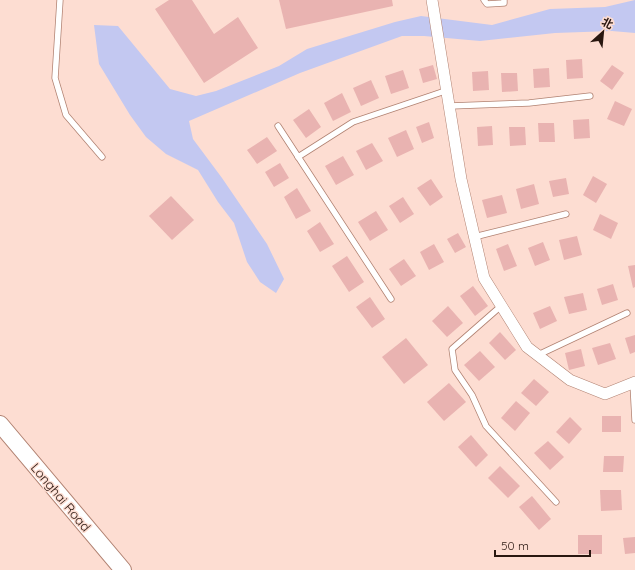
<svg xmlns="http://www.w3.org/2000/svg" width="635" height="570" font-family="Quicksand,'Noto Sans SC',sans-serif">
	<rect width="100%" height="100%" fill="#fdddd2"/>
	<path fill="#c3c8f1" d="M635 0V33L612 31 555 33 480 41 424 36H402L300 73 189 121 193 139 222 178 267 244 284 279 276 293 260 282 247 262 234 223 218 202 198 170 166 154 146 137 130 115 99 64 94 25 118 26 170 89 196 96 216 91 279 66 307 49 395 22 421 16 492 25 550 9 605 7Z"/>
	<g fill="#e9b3b1">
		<path d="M169 0H192L214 34 238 17 258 48 204 83 155 9Z"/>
		<path d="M279 0H392L393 6 286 29Z"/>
		<path d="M582 59 583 78 567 79 566 60Z"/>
		<path d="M433 65 437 79 423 83 419 69Z"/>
		<path d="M612 65 624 73 612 90 600 81Z"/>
		<path d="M549 68 550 87 534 88 533 69Z"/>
		<path d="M403 70 409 88 391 94 385 76Z"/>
		<path d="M488 71 489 90 473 91 472 72Z"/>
		<path d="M501 73H517L518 91 502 92Z"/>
		<path d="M371 80 379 98 361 106 353 88Z"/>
		<path d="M342 93 351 112 333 121 324 103Z"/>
		<path d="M615 101 632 109 624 126 607 119Z"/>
		<path d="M309 109 321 127 306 138 293 120Z"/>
		<path d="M589 119 590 138 574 139 573 120Z"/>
		<path d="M429 122 434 138 422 143 416 127Z"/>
		<path d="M538 123H554L555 142H539Z"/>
		<path d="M492 126 493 145 478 146 477 127Z"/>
		<path d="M509 127H525L526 145 510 146Z"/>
		<path d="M406 130 414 149 397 157 388 138Z"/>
		<path d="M267 137 277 151 257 164 247 150Z"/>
		<path d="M372 143 383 161 366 170 356 151Z"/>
		<path d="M343 156 354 175 336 185 325 166Z"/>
		<path d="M280 163 289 178 274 187 265 172Z"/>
		<path d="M593 176 607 184 596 203 583 195Z"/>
		<path d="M566 178 569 194 553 197 549 181Z"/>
		<path d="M431 179 443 197 430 206 417 188Z"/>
		<path d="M534 184 539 204 521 209 516 189Z"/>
		<path d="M297 188 311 211 296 219 284 197Z"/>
		<path d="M502 195 507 213 487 218 482 200Z"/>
		<path d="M171 196 194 220 172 240 149 216Z"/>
		<path d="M403 197 414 214 400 223 389 206Z"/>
		<path d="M376 211 388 230 370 241 358 222Z"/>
		<path d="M600 214 618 223 611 239 593 230Z"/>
		<path d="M320 222 334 244 320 252 307 231Z"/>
		<path d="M458 233 466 247 455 253 447 239Z"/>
		<path d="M577 236 582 255 564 260 559 240Z"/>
		<path d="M543 242 550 260 535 266 528 248Z"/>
		<path d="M434 244 444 262 429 270 420 252Z"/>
		<path d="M508 244 517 266 504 271 496 249Z"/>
		<path d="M347 256 364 282 349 292 332 266Z"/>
		<path d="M404 259 416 276 401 286 389 269Z"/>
		<path d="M635 265V287L633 288 628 266Z"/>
		<path d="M613 284 618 300 602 305 597 289Z"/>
		<path d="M473 286 488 306 475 316 460 296Z"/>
		<path d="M583 293 587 310 569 314 564 297Z"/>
		<path d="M370 297 385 319 372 328 356 307Z"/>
		<path d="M448 306 463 323 447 337 432 321Z"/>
		<path d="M550 306 557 321 540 329 533 313Z"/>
		<path d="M500 332 516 350 505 360 489 343Z"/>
		<path d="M635 335V352L630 354 625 338Z"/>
		<path d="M406 338 428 365 404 384 382 357Z"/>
		<path d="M610 343 616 359 598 365 592 348Z"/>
		<path d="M581 349 585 366 569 370 565 353Z"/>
		<path d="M480 351 495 367 479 381 464 365Z"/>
		<path d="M534 379 549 392 536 406 521 393Z"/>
		<path d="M449 383 466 402 444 421 427 402Z"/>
		<path d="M516 401 530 413 515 431 501 418Z"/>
		<rect x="602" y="416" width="19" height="16"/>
		<path d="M570 417 582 429 569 444 556 432Z"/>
		<path d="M471 435 488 455 476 467 458 447Z"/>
		<path d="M548 441 564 457 550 470 534 453Z"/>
		<path d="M604 456H624L623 472H603Z"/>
		<path d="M500 466 520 486 508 498 488 478Z"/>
		<path d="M600 490H621L622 510 601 511Z"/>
		<path d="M532 496 551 519 539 530 519 507Z"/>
		<rect x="578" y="535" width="24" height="19"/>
		<path d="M635 537V553L625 554 623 538Z"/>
	</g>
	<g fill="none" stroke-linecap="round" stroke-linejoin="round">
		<defs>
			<g id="lane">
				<path d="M60 0 55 78 66 115 102 157"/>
				<path d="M484 0 487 4 504 3V0"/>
				<path d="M450 106 529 103 590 96"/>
				<path d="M278 126 391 299"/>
				<path d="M298 157 353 122 448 90"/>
				<path d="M474 237 566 214"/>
				<path d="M501 306 452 349 455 370 472 395 486 426 556 502"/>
				<path d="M538 355 627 313"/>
				<path d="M633 383 635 420"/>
			</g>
			<path id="street" d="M432 0 461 179 484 278 527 347 570 380 605 394 635 382"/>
			<path id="secondary" d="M0 424 123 570"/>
		</defs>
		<use href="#lane" stroke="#b18272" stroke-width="7"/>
		<use href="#street" stroke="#b18272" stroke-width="12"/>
		<use href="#secondary" stroke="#b18272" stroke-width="18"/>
		<use href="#lane" stroke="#fff" stroke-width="5.5"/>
		<use href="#street" stroke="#fff" stroke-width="11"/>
		<use href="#secondary" stroke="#fff" stroke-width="16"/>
	</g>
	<g text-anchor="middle" stroke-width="3" stroke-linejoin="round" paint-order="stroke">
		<g font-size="13" fill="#291710" stroke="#fdddd2">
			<text transform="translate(61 497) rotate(50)" y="5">Longhai Road</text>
		</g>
	</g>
	<g transform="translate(603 32) rotate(27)" stroke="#fdddd2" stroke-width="3" paint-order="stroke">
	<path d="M0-3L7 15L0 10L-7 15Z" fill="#291710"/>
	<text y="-6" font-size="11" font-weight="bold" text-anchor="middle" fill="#291710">北</text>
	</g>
	<path d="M495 550v6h95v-6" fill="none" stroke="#291710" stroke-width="2"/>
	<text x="501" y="550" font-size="12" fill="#291710" stroke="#fdddd2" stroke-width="3" paint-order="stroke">50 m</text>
</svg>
